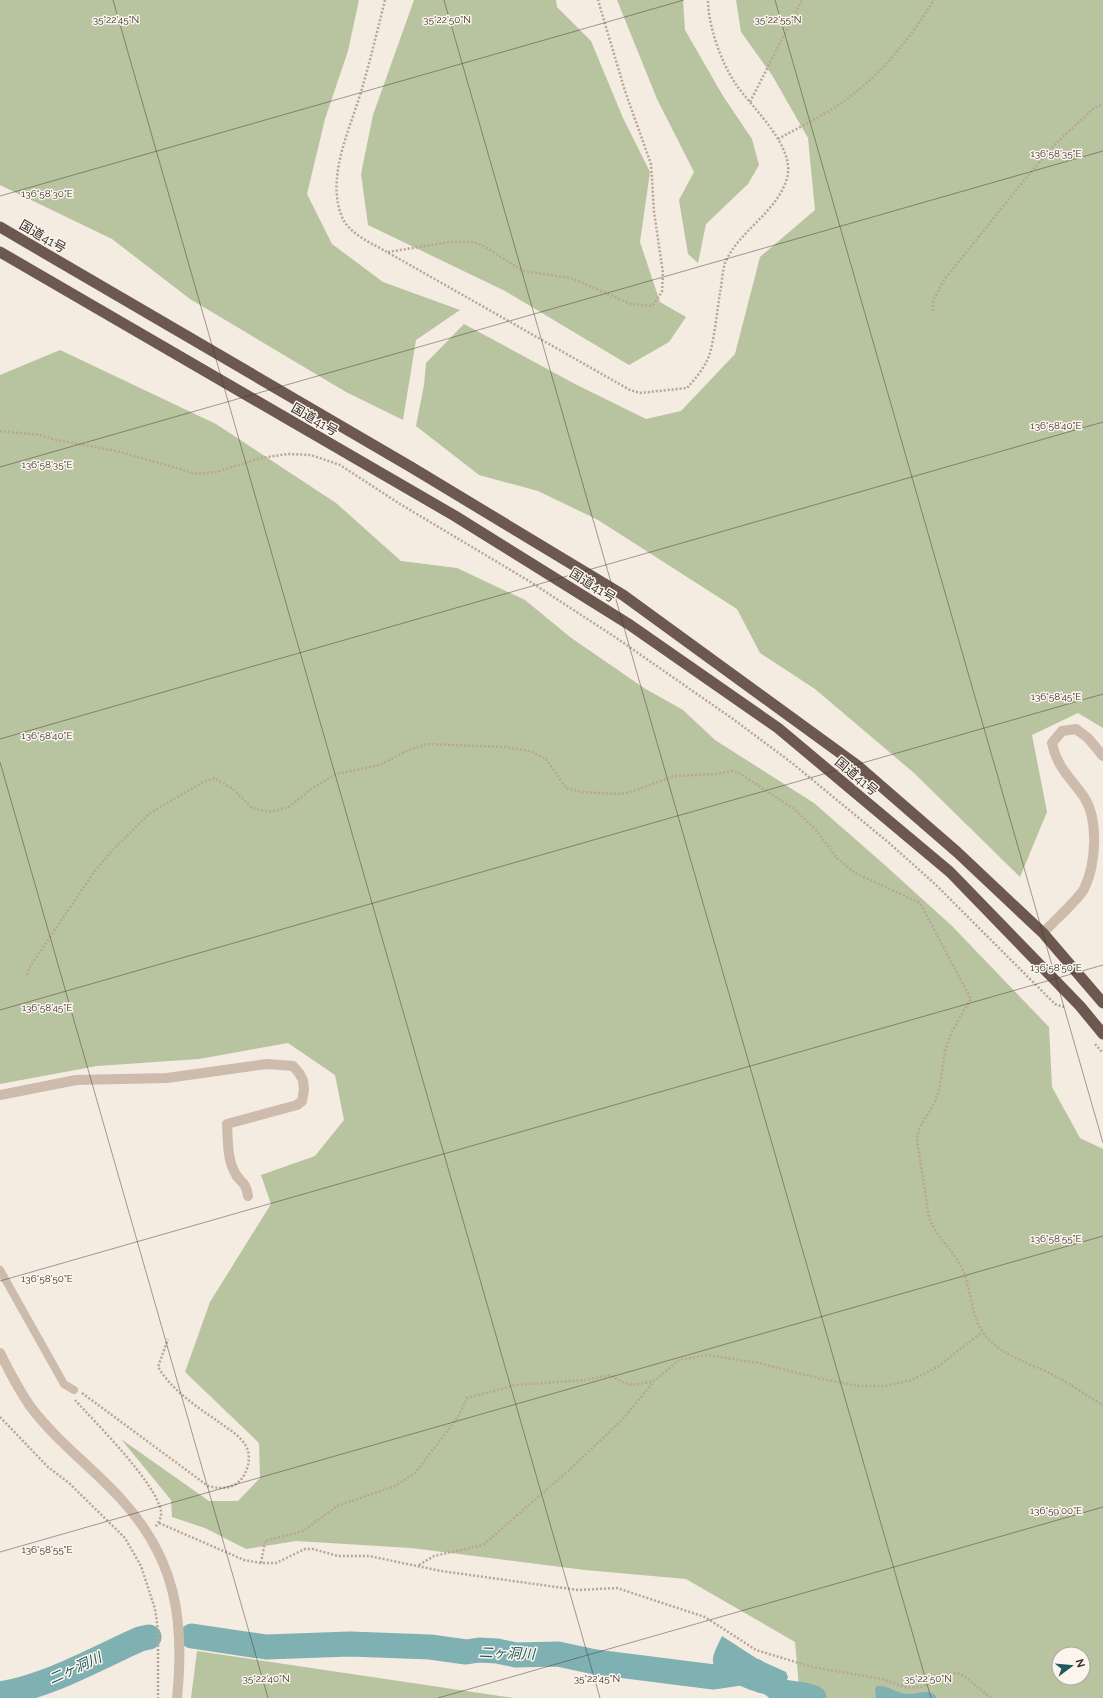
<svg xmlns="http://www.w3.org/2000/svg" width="1103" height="1698" font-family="Raleway,'Noto Sans JP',sans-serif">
	<rect width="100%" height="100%" fill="#f4ebe1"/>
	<g fill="#b8c4a0" fill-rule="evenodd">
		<path d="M0 0H359L348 51 325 119 307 194 332 244 383 282 460 310 416 340 403 420 346 392 190 299 112 239 0 185Z"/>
		<path d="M414 0H556L557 7 591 41 623 118 650 172 640 242 660 302 686 317 669 342 629 365 505 291 368 225 361 174 373 115Z"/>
		<path d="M617 0H683L685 30 723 96 752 139 759 165 748 184 706 224 698 263 688 254 679 200 694 172 657 99Z"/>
		<path d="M736 0H1103V728L1078 713 1032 735 1047 812 1020 877 914 773 815 689 760 653 737 609 598 520 538 491 479 475 416 426 424 385 426 363 464 324 575 384 646 419 681 411 735 354 760 257 815 210 808 138 772 75 741 32Z"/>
		<path d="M60 350 216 424 336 503 401 561 457 568 525 600 570 637 644 688 683 710 715 740 814 803 887 867 952 926 1049 1027 1052 1087 1080 1138 1103 1149V1698H800L795 1642 686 1579 585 1570 411 1548 296 1541 246 1549 205 1528 172 1517 171 1500 121 1439 209 1501H238L260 1478 259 1443 185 1372 210 1302 271 1204 261 1175 315 1156 344 1120 335 1075 288 1043 199 1059 97 1066 0 1084V375ZM1059 1654H1083V1678H1059Z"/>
		<path d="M197 1651 514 1698H191Z"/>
	</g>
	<g fill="#7fb0b2">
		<path d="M722 1636 759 1660 786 1672 788 1677 782 1692C778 1693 775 1695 770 1695 756 1694 715 1678 713 1662 712 1654 719 1643 722 1636Z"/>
		<path d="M877 1686C888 1685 896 1693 907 1694 918 1695 930 1687 937 1698H876L875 1689Z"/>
	</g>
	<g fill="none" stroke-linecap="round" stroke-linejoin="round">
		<g stroke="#7fb0b2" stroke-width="25">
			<path d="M192 1636 266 1647 350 1644 430 1647 466 1652 479 1650 497 1651 516 1655 558 1654 595 1662 714 1677 755 1671 782 1692 804 1695 814 1698"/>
			<path d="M0 1694C49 1686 95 1659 140 1639L149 1637"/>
		</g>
		<g stroke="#b9a596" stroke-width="2.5" stroke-dasharray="2 2" stroke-linecap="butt">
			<path d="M385 0C378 28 371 57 363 85 352 126 325 175 342 217 349 234 373 244 387 252L630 390 640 393 687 388C696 378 706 366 710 353 715 334 717 312 720 293 722 284 722 272 725 263 739 230 777 213 787 178 796 146 751 107 735 83 721 62 708 25 708 0"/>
			<path d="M750 102 802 0"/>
			<path d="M778 139C803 125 830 113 852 95 885 70 912 35 934 0"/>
			<path d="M388 252 450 242H473L482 245 523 271 571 278 631 304 652 306 662 292 663 273 654 212 651 164 625 91 598 0"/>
			<path d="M933 311V301L944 280 1017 189 1052 147 1094 108 1103 104"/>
			<path d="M0 431 40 435 56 440 117 451 197 474 216 472 261 458 288 454 311 455 340 465 400 504 529 581 615 637 733 719 792 763 888 842 935 884 1055 1004 1064 1007"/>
			<path d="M27 975 29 968 94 872 111 852 150 813 203 782 214 778 233 789 252 808 271 812 289 807 311 789 336 774 380 765 404 752 426 744 505 747 530 751 546 759 566 788 582 792 617 794 628 793 674 776 716 774 732 771 739 773 794 809 817 831 836 857 855 873 920 903 971 999C962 1014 952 1029 947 1045 941 1063 943 1082 936 1099 930 1115 918 1122 917 1140L929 1217C935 1235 950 1247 959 1263 972 1284 969 1311 982 1331 999 1357 1035 1364 1059 1378 1074 1386 1088 1397 1103 1405"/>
			<path d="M1095 1044 1103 1053"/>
			<path d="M82 1393 208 1486C221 1489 234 1490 243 1477 249 1467 252 1453 244 1443 237 1433 225 1427 216 1420 194 1405 172 1390 158 1367L168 1339"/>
			<path d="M75 1400C96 1423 156 1483 161 1511 162 1516 159 1523 155 1527"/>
			<path d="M0 1417 48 1467 69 1483 125 1538 141 1566 155 1609 158 1630V1698"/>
			<path d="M159 1523 244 1560 261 1563H276L305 1549H313L338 1556H369L441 1571 578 1590 617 1588 705 1617 756 1650 812 1667 882 1679 908 1688 921 1687 949 1674 957 1673 964 1676 991 1698"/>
			<path d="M261 1563 265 1541 303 1531 337 1506 395 1486 415 1473 458 1417 467 1398 516 1385 586 1380 611 1375C629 1388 633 1385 654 1381"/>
			<path d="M419 1565 434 1556 483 1545 568 1471 624 1418 654 1381 679 1360 707 1355 758 1363 822 1379 859 1386H885L912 1380 939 1366 982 1332"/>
		</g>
		<path stroke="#cdbbac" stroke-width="8" d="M0 1270 64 1384 74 1390"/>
		<g stroke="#cdbbac" stroke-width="10">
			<path d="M1043 933C1052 923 1078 900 1084 889 1096 865 1099 820 1084 797 1071 778 1057 768 1052 743L1062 731 1076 729 1088 738 1103 756"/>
			<path d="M0 1095 76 1080 167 1078 267 1064 293 1066 299 1073 303 1080 304 1090 302 1101 297 1105 227 1124C228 1139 227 1157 234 1171 239 1183 246 1180 248 1196"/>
		</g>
		<path stroke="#cdbbac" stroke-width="10" d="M0 1353C9 1371 19 1390 30 1406 56 1441 92 1467 121 1499 176 1559 185 1620 177 1698"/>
		<g stroke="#6c584f" stroke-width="11">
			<path d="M0 227 411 467 623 595 858 766 957 852 1043 933 1103 1003"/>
			<path d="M0 252 455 516 630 625 778 728 950 872 1080 1006 1103 1034"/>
		</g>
	</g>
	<path fill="none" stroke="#3b302b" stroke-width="1" stroke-opacity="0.45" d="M113 0 600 1698M444 0 931 1698M775 0 1103 1143M0 196 684 0M0 467 1103 151M0 739 1103 422M0 762 268 1698M0 1010 1103 694M0 1281 1103 965M0 1552 1103 1236M438 1698 1103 1507"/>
	<g text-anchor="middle" stroke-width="3" stroke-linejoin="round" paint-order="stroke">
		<g font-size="13" fill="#3b302b" stroke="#fbf5ee">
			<text transform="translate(43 236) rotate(30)" y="5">国道41号</text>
			<text transform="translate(315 419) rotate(30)" y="5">国道41号</text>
			<text transform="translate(593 585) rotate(32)" y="5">国道41号</text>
			<text transform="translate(857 776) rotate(40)" y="5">国道41号</text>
		</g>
		<g font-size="14" font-style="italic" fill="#1f5a5e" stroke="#fbf5ee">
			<text transform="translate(507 1653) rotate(2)" y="5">二ヶ洞川</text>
			<text transform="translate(75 1668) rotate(-24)" y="5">二ヶ洞川</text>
		</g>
	</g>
	<g font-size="10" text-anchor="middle" fill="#3b302b" stroke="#fbf5ee" stroke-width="3" stroke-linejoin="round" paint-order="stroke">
		<text x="116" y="23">35°22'45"N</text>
		<text x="447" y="23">35°22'50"N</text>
		<text x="778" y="23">35°22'55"N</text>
		<text x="1056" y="157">136°58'35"E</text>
		<text x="47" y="197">136°58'30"E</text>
		<text x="1056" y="429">136°58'40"E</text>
		<text x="47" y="468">136°58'35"E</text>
		<text x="1056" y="700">136°58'45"E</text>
		<text x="47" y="739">136°58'40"E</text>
		<text x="1056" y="971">136°58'50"E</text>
		<text x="47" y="1011">136°58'45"E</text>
		<text x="1056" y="1242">136°58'55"E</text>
		<text x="47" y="1282">136°58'50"E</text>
		<text x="1056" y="1514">136°59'00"E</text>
		<text x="47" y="1553">136°58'55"E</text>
		<text x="266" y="1682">35°22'40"N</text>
		<text x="597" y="1682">35°22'45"N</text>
		<text x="928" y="1682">35°22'50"N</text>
	</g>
	<g transform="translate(1071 1666) rotate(74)"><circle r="19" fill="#fbf5ee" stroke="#aea6a0"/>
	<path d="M0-3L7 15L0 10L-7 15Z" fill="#1f5a5e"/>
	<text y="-6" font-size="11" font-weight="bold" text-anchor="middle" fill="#3b302b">N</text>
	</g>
</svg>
